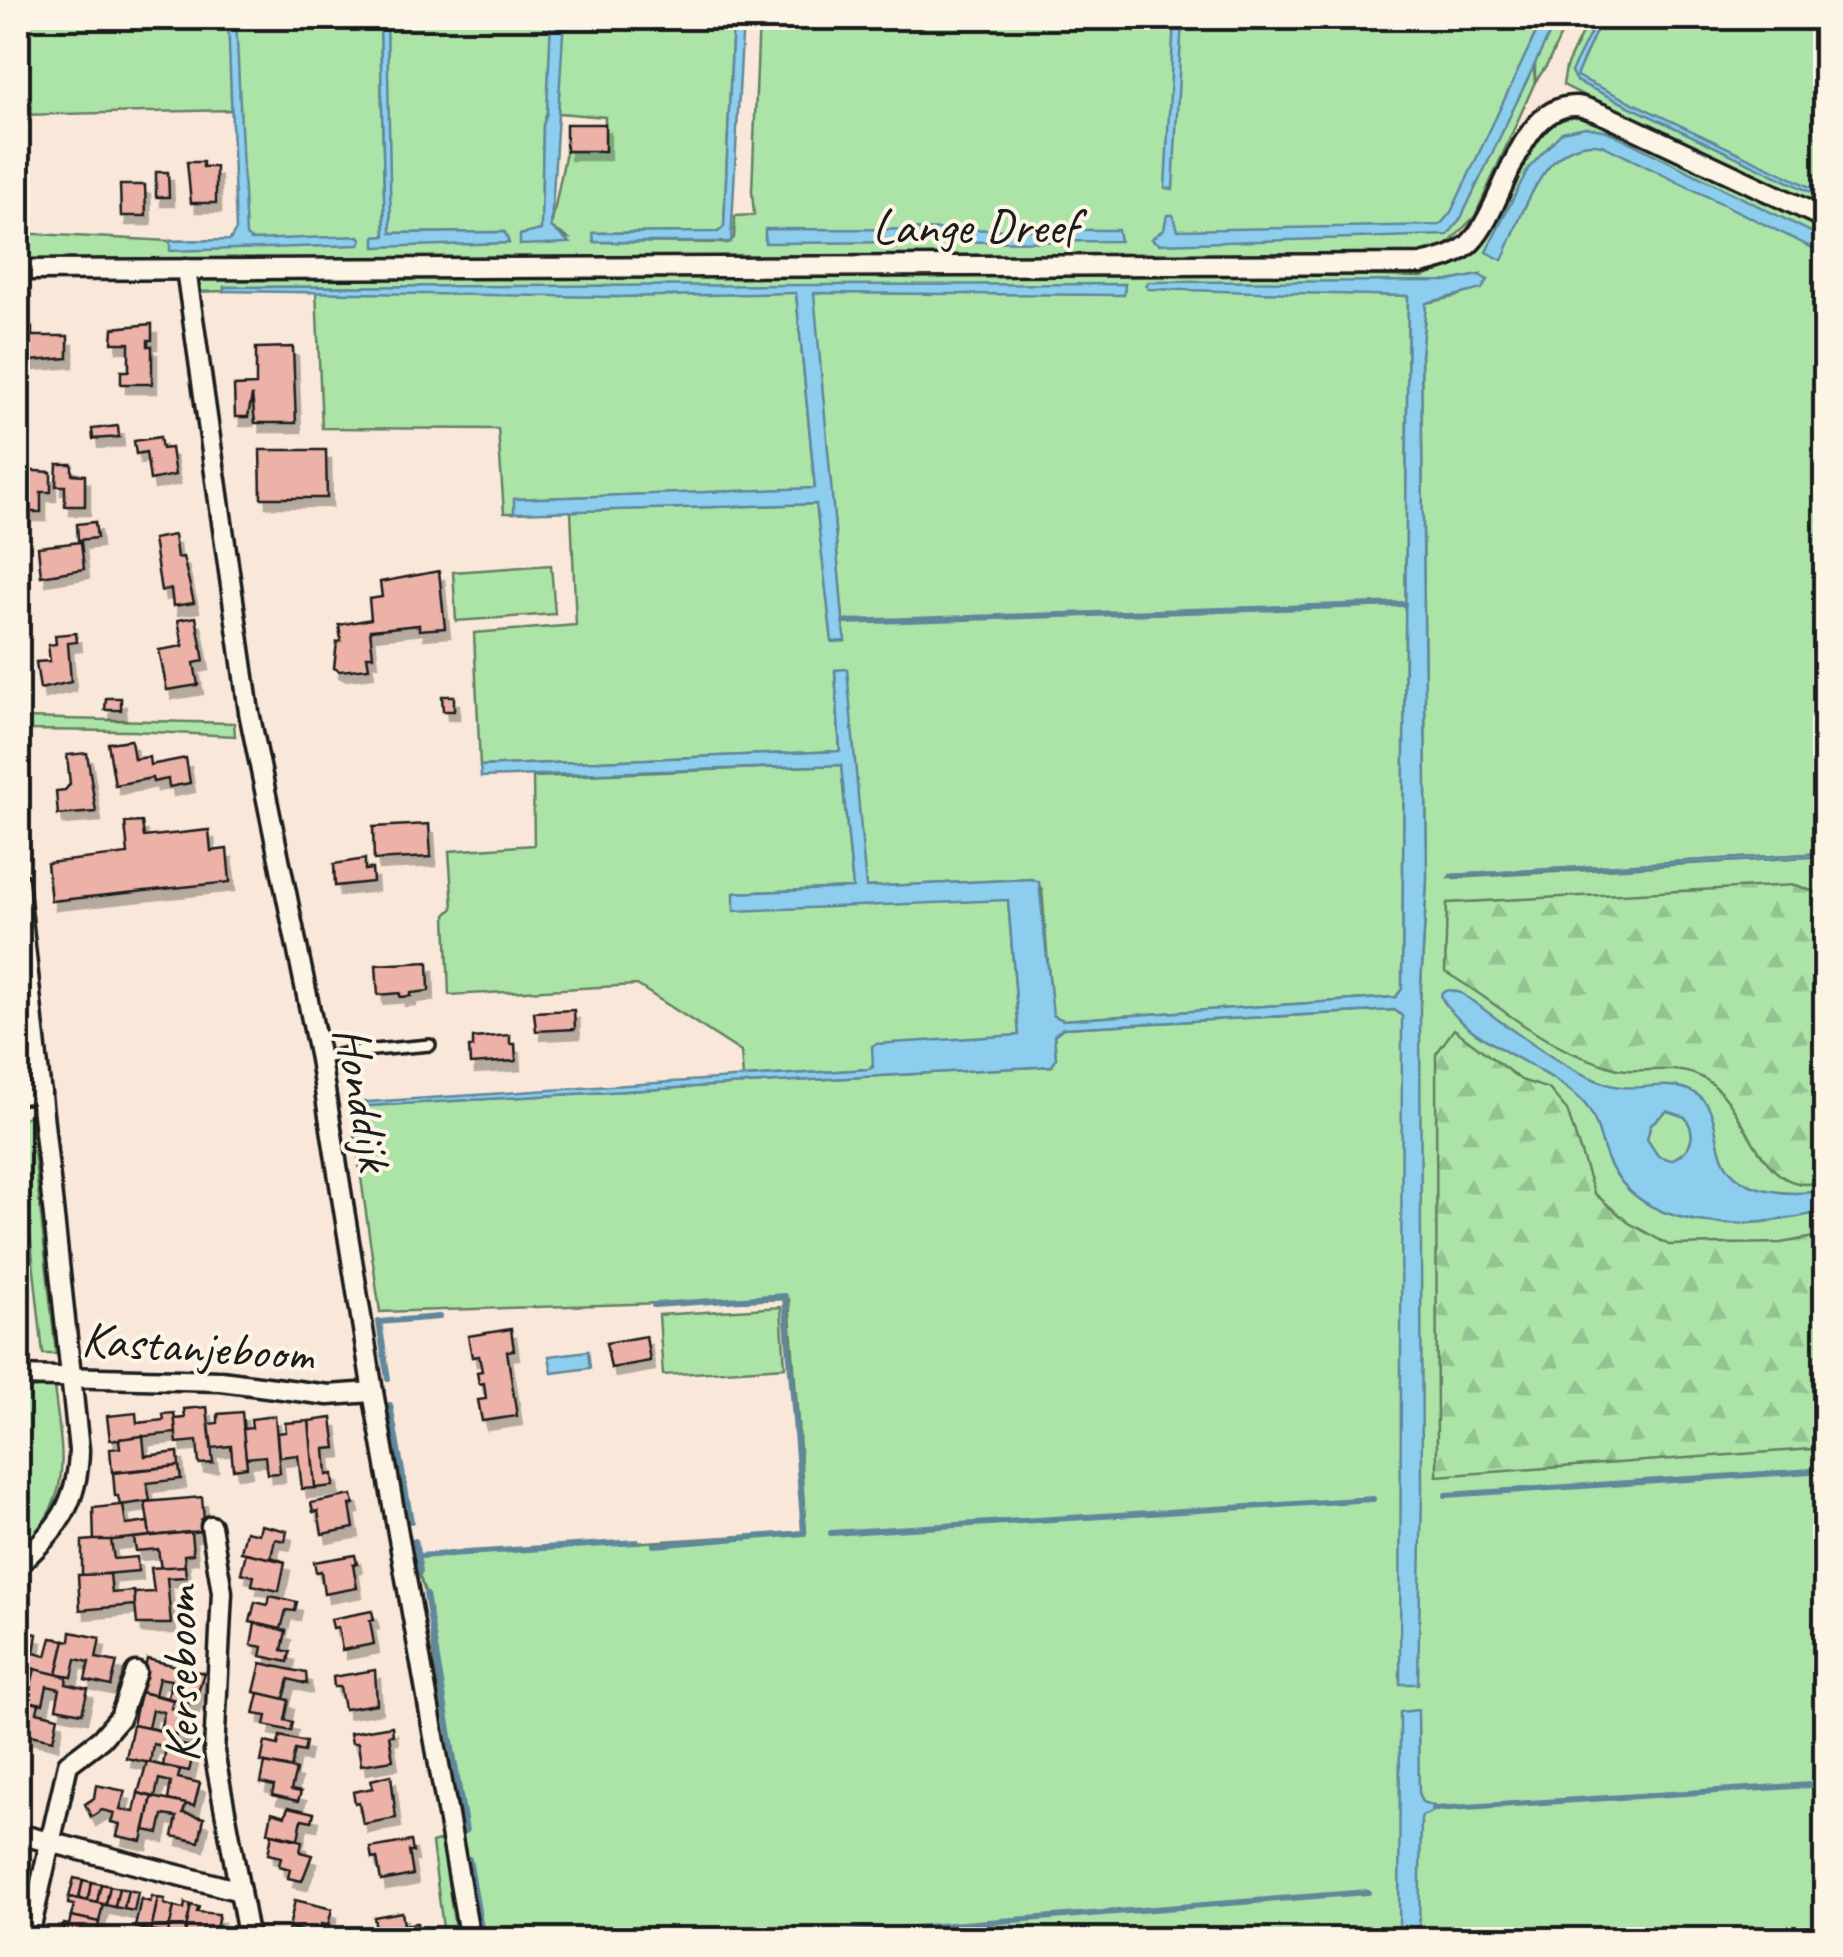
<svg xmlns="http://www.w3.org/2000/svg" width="1843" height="1957" font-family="Caveat,sans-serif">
	<defs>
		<pattern id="forest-firs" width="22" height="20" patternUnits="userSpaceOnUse" patternTransform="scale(2.5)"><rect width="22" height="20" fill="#ace4a8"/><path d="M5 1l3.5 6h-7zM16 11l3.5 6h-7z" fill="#93c390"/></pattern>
		<filter id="shadow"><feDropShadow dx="5" dy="9" stdDeviation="0" flood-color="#0004"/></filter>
	</defs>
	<rect width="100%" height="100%" fill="#f9e8d9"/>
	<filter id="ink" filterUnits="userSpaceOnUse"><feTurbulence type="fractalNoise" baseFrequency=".01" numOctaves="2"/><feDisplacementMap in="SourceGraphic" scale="20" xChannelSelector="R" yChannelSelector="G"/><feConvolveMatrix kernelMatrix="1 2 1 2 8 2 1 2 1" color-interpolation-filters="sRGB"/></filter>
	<g filter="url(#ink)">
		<g fill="#ace4a8" stroke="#648062" stroke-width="2.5" fill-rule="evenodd">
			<path d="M18 18H380L385 237H375L444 244 508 243 504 232 391 233 383 18H733L724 227 718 232 594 233V242L728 243 734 238 735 216 754 215 752 191 759 18H1543L1532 41 1535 82 1475 216 1448 244 1435 253 1420 256 641 261 591 257 18 261V233L170 241 230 240 237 235 233 110 18 115ZM547 112 605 117V151H566L551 227 568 238 520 235 541 230 543 126Z"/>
			<path d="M1589 18H1825V215L1563 85 1566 67Z"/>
			<path d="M1576 111 1825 230V853L1451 875 1453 878 1825 856V1939H482L460 1856 426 1595 414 1560 419 1556 806 1532 789 1299 380 1312 351 1107 1052 1066 1056 1058 1054 1035 1063 1028 1395 1010 1402 1015 1420 1003 1427 879 1421 355 1426 303 1457 296 1479 275 1449 281 1147 287 1408 296 1402 989 1396 997 1063 1020 1052 1015 1042 889 1031 879 866 887 835 671 840 751 480 766 474 633 576 625 571 511 817 504 832 641H845L813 293H796L815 489 515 499 514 513H504L498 429 322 428 316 290 616 297 773 292 612 286 224 287V291L196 292 194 278 1149 271 1422 277C1497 256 1510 192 1540 128L1549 118ZM1125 284 1124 294 859 293Z"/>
			<path d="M551 565 555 614 456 621 453 572Z"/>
			<path d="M23 718 234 723 235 736 132 731 22 730Z"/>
			<path d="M841 765 853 888 734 893 1008 900 1019 1035 874 1063 869 1069 743 1077 741 1052 637 985 449 995 446 915 453 908 449 851 534 845 533 777Z"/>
			<path d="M30 1115 56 1354H43L18 1121Z"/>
			<path d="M781 1307 785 1367 663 1375 659 1315Z"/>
			<path d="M54 1387C63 1460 75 1496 18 1553V1390Z"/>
			<path d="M442 1840 456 1936H444L432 1843Z"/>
		</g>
		<g fill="url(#forest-firs)" stroke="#648062" stroke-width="2.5">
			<path d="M1558 18H1569L1547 65 1535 82V62Z"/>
			<path d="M1796 885 1825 896 1826 1180C1761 1205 1749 1107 1708 1081 1680 1062 1649 1074 1618 1069 1605 1066 1588 1059 1575 1054 1528 1034 1489 997 1445 972L1447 903Z"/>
			<path d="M1454 1029 1521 1080 1549 1089 1567 1110 1594 1193 1629 1223 1669 1245 1781 1243 1825 1235V1448L1437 1476 1436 1054Z"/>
		</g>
		<g fill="#8dceee" stroke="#60879a" stroke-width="2.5" fill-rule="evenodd">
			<path d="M228 18H236L246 236 251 240 359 236 362 240 359 245 170 251V241L230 240 236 230Z"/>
			<path d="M380 18H387L391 233 505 232 509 243 375 247V237L385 236Z"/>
			<path d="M551 18H564L551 227 570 243 520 245V235L541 230 543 126 547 112Z"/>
			<path d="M733 18H743L731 242H594L593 233 718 232 724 227Z"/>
			<path d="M1174 18H1182L1173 189 1165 188Z"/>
			<path d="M1543 18H1557L1461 218 1448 235 1159 244 1151 239 1164 229 1167 215H1173L1178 230 1440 225 1451 212Z"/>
			<path d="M1598 18H1602L1576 76 1825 194V199L1576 81 1571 72Z"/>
			<path d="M1585 127 1607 131 1825 239V254L1602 145C1544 134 1522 218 1502 260L1486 252 1528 169 1562 132Z"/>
			<path d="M765 229 1118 230 1120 241 765 243Z"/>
			<path d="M1479 275 1488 280 1482 289 1426 303 1421 355 1427 879 1420 1003 1422 1491 1418 1684H1400L1402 1016 1395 1010 1063 1028 1054 1035 1056 1058 1052 1066 351 1107 353 1103 869 1069 873 1067 872 1046 876 1044 1019 1035 1008 900 734 911V893L853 888 841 765 481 777 480 766 840 751 835 670 847 669 866 887 1031 879 1039 882 1053 1015 1063 1020 1396 997 1402 989 1408 296 1148 289 1146 285 1148 282 1449 281Z"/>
			<path d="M1125 284 1124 295 814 293 845 641 832 642 816 504 514 513V499L815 488 796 293 616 297 224 291V287Z"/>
			<path d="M1825 853V856L1449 877 1451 875Z"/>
			<path d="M1450 990 1461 993C1503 1022 1562 1071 1610 1085 1636 1093 1667 1078 1693 1092 1719 1106 1713 1136 1723 1159 1737 1195 1795 1196 1825 1190V1211C1760 1227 1654 1239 1613 1170 1599 1148 1601 1120 1582 1101 1545 1064 1465 1042 1441 997L1442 992ZM1667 1111 1685 1117C1698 1136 1691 1151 1671 1160L1658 1156 1647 1139 1651 1124Z"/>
			<path d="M588 1351 590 1368 552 1373 549 1356Z"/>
			<path d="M1418 1710 1419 1795 1422 1802 1434 1806V1811L1422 1816 1421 1819 1419 1939H1399L1400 1712Z"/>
		</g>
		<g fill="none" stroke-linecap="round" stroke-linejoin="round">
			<g stroke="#60879a" stroke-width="6">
				<path d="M844 622 1404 604"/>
				<path d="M388 1379 379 1322 439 1317"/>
				<path d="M390 1405 411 1521"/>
				<path d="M1446 1495 1826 1470"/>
				<path d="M831 1533 1373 1499"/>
				<path d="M415 1541 420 1572"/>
				<path d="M654 1545 804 1533 785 1296 654 1305"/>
				<path d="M419 1556 637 1542"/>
				<path d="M426 1594 466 1831"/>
				<path d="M1434 1809 1826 1784"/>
				<path d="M469 1859 483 1940"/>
				<path d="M760 1940 1368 1892"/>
			</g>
		</g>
		<g fill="#ecb2a8" stroke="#1c1c1c" stroke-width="2.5" fill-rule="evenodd" filter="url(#shadow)">
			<rect x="566" y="124" width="39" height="27"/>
			<path d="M187 162H203V167H216V203H191Z"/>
			<path d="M156 172H168L169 197H156Z"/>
			<path d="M120 185H145L146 216H121Z"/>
			<path d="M152 324V340H148V346H152V384H121V371H129V343H112L113 328Z"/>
			<path d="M18 327H32V336H68V358L18 362Z"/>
			<path d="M293 347 296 423H255L252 395 248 417H235L234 386 256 385V348Z"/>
			<path d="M118 426 119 437 93 439 92 429Z"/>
			<path d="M160 437 162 449 171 448 175 475 150 480 146 452 136 454 134 441Z"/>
			<path d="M260 450H326L327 498H261Z"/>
			<path d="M57 464H72V474L85 475V506H65V486H56Z"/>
			<path d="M19 470 51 472V492H41V512H21Z"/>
			<path d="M95 522 97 538 78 540 77 524Z"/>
			<path d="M174 535 177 558 183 557 194 603 173 606 171 589 161 591 153 539Z"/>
			<path d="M81 542 84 569 41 576 38 547Z"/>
			<path d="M439 571 445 628 419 630V625L370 630 373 656H367L369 668 340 671 334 668 337 642 341 641 339 625 371 619 369 599 382 597 380 582Z"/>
			<path d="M196 617 204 661 194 663 198 685 167 690 159 650 183 646 178 620Z"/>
			<path d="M76 633 77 642 68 643 71 682 40 689 36 662 50 661 48 645 56 644 55 635Z"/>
			<path d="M442 696H454V711H443Z"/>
			<path d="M106 698H121V710H105Z"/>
			<path d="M131 740 134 759 149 757 150 765 186 758 190 783 169 787 168 779 153 782 152 778 115 785 108 743Z"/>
			<path d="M87 753 96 812 58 815 56 791 65 790 70 784 67 755Z"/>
			<path d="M142 822 144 837 209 830 211 851 227 849 230 882 51 901 47 863 128 854 125 823Z"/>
			<path d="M429 824 431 857 374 860 373 827Z"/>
			<path d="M365 859V870L372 869 373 882 335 886 334 864Z"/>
			<path d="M428 962 429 991 411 993V996L400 997V993L378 995 376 965Z"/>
			<path d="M574 1010 575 1029 536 1031 534 1012Z"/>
			<path d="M510 1035V1044H515L516 1061 470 1064 469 1047H473V1038Z"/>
			<path d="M511 1329 514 1350 507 1351 517 1416 482 1421 478 1400 486 1399 484 1383 479 1384 477 1372 482 1371 479 1356 472 1357 468 1336Z"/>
			<path d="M646 1336 650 1361 611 1368 606 1343Z"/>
			<path d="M207 1407 213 1463 199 1464 197 1441 177 1443 174 1419 185 1418 184 1409Z"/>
			<path d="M242 1412 247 1467 233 1469 231 1446 212 1448 209 1424 218 1423V1414Z"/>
			<path d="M136 1413 137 1423 164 1420 163 1414 174 1413 176 1433 110 1440 107 1416Z"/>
			<path d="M275 1416 280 1473 267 1474 265 1456 246 1458 243 1429 252 1428 251 1419Z"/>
			<path d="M332 1418 336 1448 325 1449 327 1475 333 1474 334 1486 315 1488 309 1421Z"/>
			<path d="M309 1421 315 1488 302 1489 298 1455 279 1457 277 1433 286 1432 285 1423Z"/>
			<path d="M143 1436 145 1456 178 1452 179 1466 112 1472 110 1449 120 1448 119 1439Z"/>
			<path d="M179 1466 181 1479 147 1483 150 1501 120 1505 118 1496H115L113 1473Z"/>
			<path d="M352 1495 354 1504 350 1505 354 1528 322 1534 318 1511 313 1512 311 1503Z"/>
			<path d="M202 1497 204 1520H201L202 1531 150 1536 145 1502Z"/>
			<path d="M120 1505H123L126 1525 148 1522 150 1536 94 1542 93 1508Z"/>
			<path d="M261 1525 287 1531 285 1541 275 1539 271 1557 285 1562 241 1552 246 1531 259 1534Z"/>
			<path d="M191 1532 193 1554 184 1555 185 1566 161 1569 158 1549 136 1551 134 1538Z"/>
			<path d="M93 1540H111L114 1559 137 1557 138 1571 82 1576V1541Z"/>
			<path d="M246 1553 285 1562 279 1591 252 1585 254 1576 241 1573Z"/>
			<path d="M355 1555 357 1564H353L357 1588 324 1594 321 1571 316 1572 314 1562Z"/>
			<path d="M185 1566 186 1577 167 1578 171 1624H137L134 1593 154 1592 151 1568Z"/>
			<path d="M110 1574 112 1593 134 1591 135 1605 80 1610 78 1575Z"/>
			<path d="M270 1596 297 1602 295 1611 286 1610 281 1629 250 1622 255 1602 268 1605Z"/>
			<path d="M372 1611 374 1620 370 1621 374 1644 342 1650 338 1627 333 1628 331 1619Z"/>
			<path d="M255 1623 286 1631 282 1650 290 1652 288 1662 261 1656 263 1647 251 1645Z"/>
			<path d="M18 1630 37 1634 34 1653 46 1656 51 1638 65 1640 57 1675 24 1667 26 1658 18 1656Z"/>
			<path d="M71 1632 100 1638 96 1658 117 1662 111 1686 85 1680 89 1662 76 1659 72 1677 57 1675 65 1640 70 1641Z"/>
			<path d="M147 1659 180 1667 178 1676 190 1678 191 1670 204 1673 194 1704 140 1692ZM159 1678 171 1680 168 1698 155 1695Z"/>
			<path d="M261 1663 306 1673 307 1684 289 1679 284 1699 254 1692Z"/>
			<path d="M20 1665 35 1669 27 1701 18 1699Z"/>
			<path d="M35 1669 67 1677 66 1684 88 1689 82 1713 56 1708 60 1689 47 1686 43 1704 27 1701Z"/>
			<path d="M375 1670 377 1704 344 1709 340 1687H334L333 1677Z"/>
			<path d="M140 1692 173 1700 171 1708 192 1713 187 1737 133 1725ZM152 1710 164 1712 160 1730 148 1728Z"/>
			<path d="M259 1693 289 1700 285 1720 293 1722 291 1731 265 1725 267 1716 254 1714Z"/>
			<path d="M18 1699 39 1704 37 1712 58 1717 53 1740 26 1734 30 1716 18 1713Z"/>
			<path d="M133 1725 176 1734 174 1743 195 1748 189 1771 126 1758ZM153 1744 166 1747 163 1766 150 1763Z"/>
			<path d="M392 1726 393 1735H389L393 1760 361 1765 358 1743H352L350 1733Z"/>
			<path d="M280 1736 306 1742 304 1752 295 1750 291 1768 261 1762 265 1742 278 1745Z"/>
			<path d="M147 1762 180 1770 178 1778 200 1783 194 1806 168 1800 171 1782 159 1779 155 1797 138 1793Z"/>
			<path d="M265 1763 296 1770 291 1790 301 1792 298 1801 272 1795 274 1786 261 1783Z"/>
			<path d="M391 1775 396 1818 363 1824 359 1802 355 1803 353 1792 373 1788 371 1780Z"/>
			<path d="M96 1785 125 1791 120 1809 134 1812 138 1793 152 1797 142 1841 117 1836 120 1824 111 1822 114 1813 102 1810 91 1817 85 1804 94 1798Z"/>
			<path d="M152 1797 186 1804 183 1813 204 1818 199 1842 173 1836 177 1817 163 1815 159 1833 145 1830Z"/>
			<path d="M288 1807 314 1813 312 1821 302 1819 298 1839 268 1832 272 1812 285 1816Z"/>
			<path d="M272 1834 302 1841 300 1852 312 1855 302 1881 288 1878 290 1869 279 1866 281 1857 268 1854Z"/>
			<path d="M411 1841 413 1852 409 1851 413 1875 381 1881 377 1858 372 1859 370 1848Z"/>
			<path d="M74 1878 83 1880 79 1899 69 1897Z"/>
			<path d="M83 1880 91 1882 88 1901 79 1899Z"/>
			<path d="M91 1882 101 1884 97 1903 88 1901Z"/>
			<path d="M101 1884 110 1886 106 1905 97 1903Z"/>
			<path d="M110 1886 119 1888 115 1907 106 1905Z"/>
			<path d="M119 1888 128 1890 124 1909 115 1907Z"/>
			<path d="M128 1890 138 1892 134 1911 124 1909Z"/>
			<path d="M152 1896 158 1898 151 1931 135 1927 141 1899 150 1902Z"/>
			<path d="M69 1897 103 1904 99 1922 71 1916 74 1905 68 1904Z"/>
			<path d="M158 1898 165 1899 164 1904 174 1907 168 1934 151 1931Z"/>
			<path d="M295 1900 332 1909 328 1925 321 1924 319 1935 289 1928Z"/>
			<path d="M185 1903 191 1905 184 1938 168 1934 174 1907 184 1909Z"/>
			<path d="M191 1905 199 1907 197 1912 219 1914 215 1935H209L208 1940 184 1938Z"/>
			<path d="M402 1912 404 1925 417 1923 420 1940H387L385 1929 376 1930 374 1917Z"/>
			<path d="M71 1916 99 1922 96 1939 62 1931 64 1924 69 1925Z"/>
			<path d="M289 1928 319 1935 318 1940H286Z"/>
			<path d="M62 1931 96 1939 95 1940H66L60 1938Z"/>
		</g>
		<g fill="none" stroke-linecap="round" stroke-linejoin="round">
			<defs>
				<path id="lane" d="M320 1059 351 1052 430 1045"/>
				<g id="street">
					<path d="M186 269 249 712 320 1059 373 1392 470 1940"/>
					<path d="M18 270 1421 264C1438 260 1458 256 1471 242 1505 207 1518 103 1577 106 1587 107 1598 113 1607 116L1826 219"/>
					<path d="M18 881 79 1450C78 1505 57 1529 18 1565"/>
					<path d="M18 1094 41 1092"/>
					<path d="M18 1376 221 1381 328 1395 373 1392"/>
					<path d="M211 1526 222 1592 214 1752 249 1940"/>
					<path d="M18 1834 240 1891"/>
					<path d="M28 1940 68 1764 101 1739 120 1717 136 1672"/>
				</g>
			</defs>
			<use href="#lane" stroke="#1c1c1c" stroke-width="16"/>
			<use href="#street" stroke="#1c1c1c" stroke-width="25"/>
			<use href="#lane" stroke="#fcf5e5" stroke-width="9"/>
			<use href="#street" stroke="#fcf5e5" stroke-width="18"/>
		</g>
	</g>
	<g text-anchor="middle" stroke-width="8" stroke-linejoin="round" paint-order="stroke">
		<g font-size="50" fill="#1c1c1c" stroke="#fcf5e5">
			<text x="975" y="243">Lange Dreef</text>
			<text transform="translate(365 1098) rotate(80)" y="18">Honddijk</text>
			<text transform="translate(198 1345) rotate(4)" y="18">Kastanjeboom</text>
			<text transform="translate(179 1675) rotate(-91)" y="18">Kerseboom</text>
		</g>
	</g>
	<rect width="1843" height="1957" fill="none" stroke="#fcf5e5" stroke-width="60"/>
	<rect x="30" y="30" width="1783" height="1897" fill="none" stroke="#1c1c1c" stroke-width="4" filter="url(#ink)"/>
</svg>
